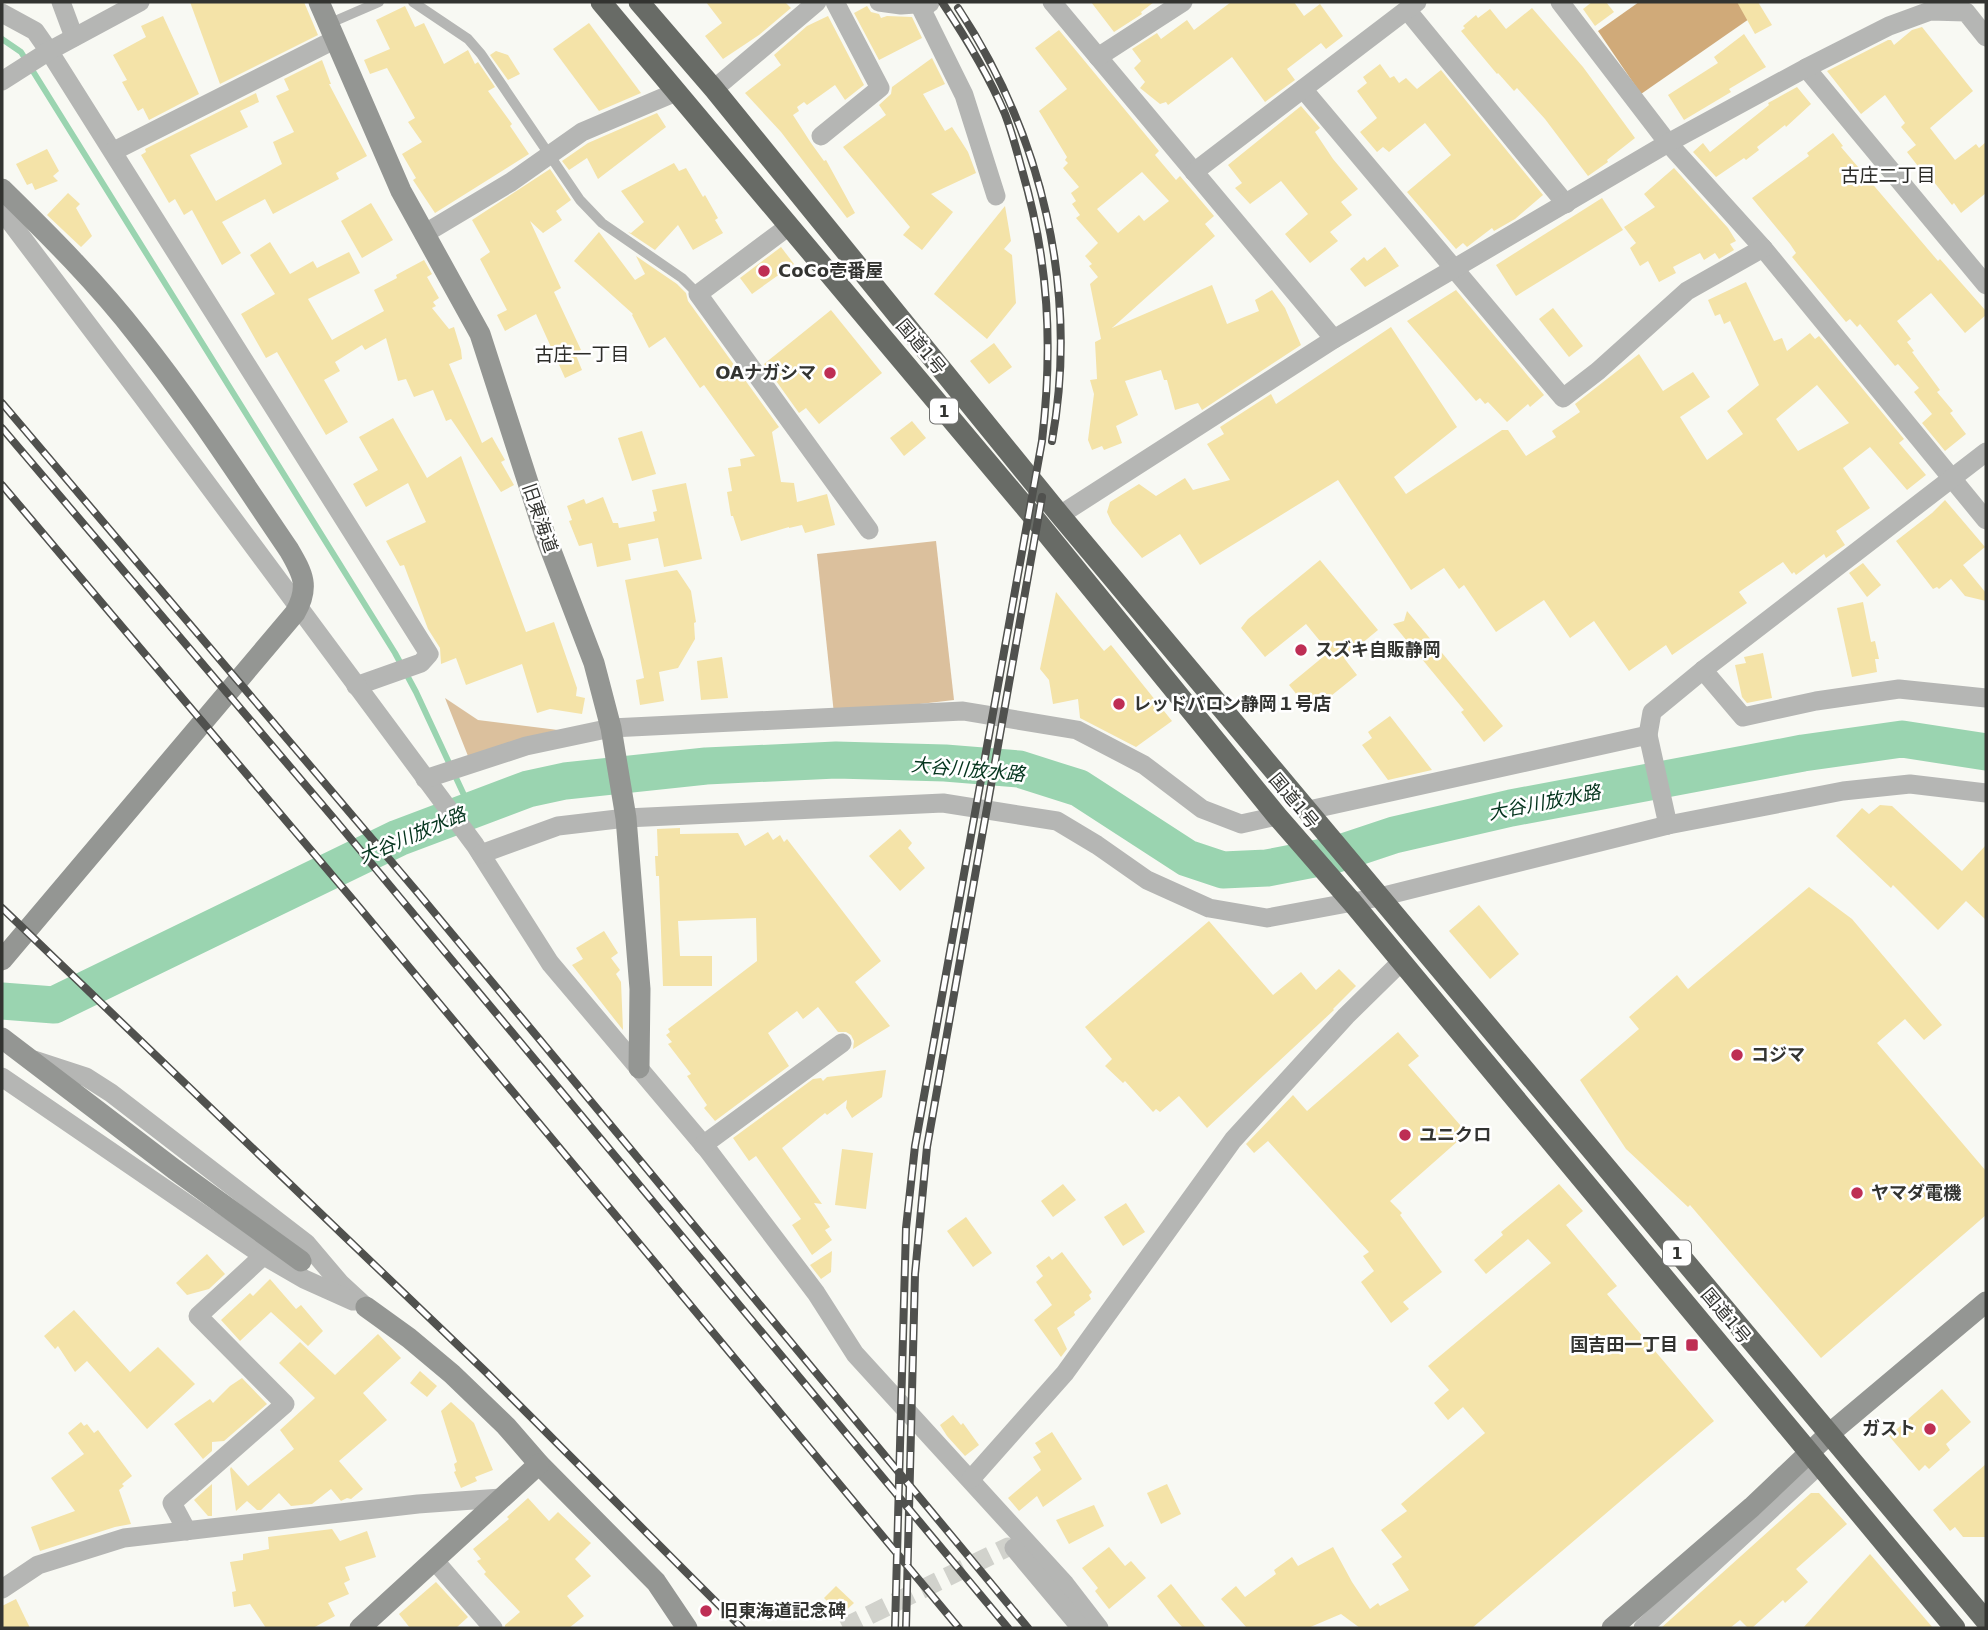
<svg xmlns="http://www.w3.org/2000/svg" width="1988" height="1630" font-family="'DejaVu Sans','Noto Sans JP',sans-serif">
	<rect width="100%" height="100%" fill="#f8f9f3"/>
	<g fill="#dbc09d">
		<path d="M936 541 954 700 834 714 817 554Z"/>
		<path d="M445 698 478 720 566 731 468 756Z"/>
	</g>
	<path fill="#d0aa79" d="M1639 2H1738L1749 19 1641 94 1598 31Z"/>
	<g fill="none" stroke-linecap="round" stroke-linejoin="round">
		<path stroke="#9ad4b0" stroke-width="6" d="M2 39 21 52 395 653 416 692 471 810"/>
		<path stroke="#9ad4b0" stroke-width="37" d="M2 1001 54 1005 398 838 528 789 565 781 706 766 836 760 945 763 1019 769 1079 788 1187 858 1223 870 1267 868 1334 855 1394 835 1511 808 1803 753 1902 739 1986 752"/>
	</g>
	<g fill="#f4e3a8" fill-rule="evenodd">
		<path d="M190 2H304L318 35 220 84Z"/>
		<path d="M706 2H785L791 8 759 35 723 59 705 36 722 23Z"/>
		<path d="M1091 2H1154L1141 12 1142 14 1114 32Z"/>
		<path d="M1231 2H1294L1304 16 1320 4 1343 36 1326 49 1321 43 1287 69 1295 80 1265 102 1232 57 1168 105 1166 102 1160 104 1140 88 1145 82 1134 68 1141 61 1132 49 1157 33 1161 39 1187 20 1194 30Z"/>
		<path d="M1592 2H1606L1614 12 1595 26 1583 9Z"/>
		<path d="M1737 2H1758L1772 25 1755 34Z"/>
		<path d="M405 6 415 27 424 23 444 64 468 50 475 64 478 62 495 87 488 91 512 124 510 126 529 154 435 213 413 180 416 178 402 154 422 142 408 122 415 118 387 68 370 74 364 60 390 49 376 20Z"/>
		<path d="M867 6 871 12 879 14 881 18 887 16 912 17 922 38 879 60 854 13Z"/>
		<path d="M1532 8 1583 67 1635 138 1607 160 1608 162 1588 176 1545 119 1517 88 1514 91 1498 73 1497 74 1461 31 1465 28 1463 26 1476 15 1478 18 1490 9 1506 29Z"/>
		<path d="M163 16 199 94 149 120 143 108 138 111 122 82 127 80 113 55 146 37 141 26Z"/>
		<path d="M828 16 864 85 845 100 835 85 807 105 804 102 797 107 799 111 793 115 811 143 824 161 826 160 855 213 847 218 781 132 745 93 781 65 774 55 807 26Z"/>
		<path d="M589 23 641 93 599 111 553 49Z"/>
		<path d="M1922 27 1973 91 1930 128 1955 160 1976 144 1979 148 1986 142V193L1961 213 1954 203 1952 205 1930 177 1928 179 1907 152 1916 145 1901 127 1905 123 1885 95 1861 114 1827 71 1888 40H1891L1894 45 1912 30Z"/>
		<path d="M1059 30 1159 151 1155 155 1176 180 1180 176 1214 216 1205 224 1215 236 1112 328 1212 285 1227 324 1259 311 1255 300 1272 290 1285 308 1301 345 1202 410 1198 403 1175 410 1167 380H1164L1161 370 1125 381 1138 415 1116 426 1122 443 1104 450 1102 446 1092 450 1088 440 1094 394 1090 380 1097 379 1095 342 1101 339 1090 284 1098 277 1089 266 1092 264 1085 256 1098 243 1076 218 1080 215 1072 204 1076 201 1071 193 1079 187 1063 168 1068 163 1065 160 1067 157 1039 111 1067 89 1035 48ZM1142 172 1169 201 1144 221 1139 215 1118 233 1097 209Z"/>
		<path d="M1744 34 1766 67 1729 89 1731 92 1684 120 1668 95 1718 63 1714 57Z"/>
		<path d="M496 51 508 55 520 74 508 80 490 55Z"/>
		<path d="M932 58 945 84 923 94 945 131 952 127 968 152 976 173 931 194 953 212 922 250 903 235 910 227 843 147 886 115 879 105 891 94 892 87Z"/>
		<path d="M322 60 331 84H329L367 156 336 173 339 179 273 214 265 199 222 222 241 253 222 265 192 210 184 215 175 199 169 203 141 155 146 152 145 149 256 93 259 102 240 111 248 127 190 155 216 201 282 164 273 142 294 132 276 96 289 90 284 79Z"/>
		<path d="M1380 64 1390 78 1394 76 1399 83 1406 78 1417 89 1441 70 1543 195 1515 219 1494 231 1492 228 1467 247 1463 243 1456 249 1407 192 1451 155 1425 123 1389 152 1383 147 1377 152 1360 132 1377 118 1357 91 1367 83 1363 77Z"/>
		<path d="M1797 87 1811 104 1786 127 1785 125 1757 147 1759 150 1746 160 1744 158 1716 177 1693 152 1703 143 1710 152 1769 105 1768 103Z"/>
		<path d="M1301 106 1320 128 1315 132 1333 159 1358 189 1341 202 1352 215 1330 232 1338 241 1310 263 1285 234 1308 214 1294 197 1281 181 1250 204 1235 188 1242 183 1228 165Z"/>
		<path d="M657 113 666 127 598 179 587 158 569 170 562 161 588 143Z"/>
		<path d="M1833 133 1843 146 1841 147 1938 261 1940 259 1986 311V315L1965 333 1931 293 1897 321 1911 339 1907 342 1914 351 1912 352 1940 390 1937 392 1953 411 1950 413 1966 434 1945 451 1922 423 1932 414 1914 392 1919 388 1898 364 1895 366 1860 324 1857 327 1850 319 1846 322 1836 310 1792 257 1796 253 1790 244 1752 198 1809 156 1807 153Z"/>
		<path d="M47 149 59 171 53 176 58 181 35 190 32 183 27 185 16 164Z"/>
		<path d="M674 163 679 171 686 168 703 197 705 195 718 218 715 220 723 233 693 250 678 225 655 250 628 232 631 233 644 222 621 191Z"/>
		<path d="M1674 168 1728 228 1736 241 1730 244 1734 250 1719 259 1715 253 1704 260 1700 253 1673 267 1676 273 1659 282 1648 261 1640 266 1630 248 1636 243 1624 227 1655 207 1644 194Z"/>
		<path d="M550 169 571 200 556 211 562 220 543 233 530 221 561 288 554 292 581 350 575 353 582 370 565 378 536 314 505 331 497 315 507 310 480 259 490 252 472 220Z"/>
		<path d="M68 193 80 204 76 208 92 236 81 247 47 215Z"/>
		<path d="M1602 198 1623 230 1516 296 1496 265Z"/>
		<path d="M371 203 393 240 362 258 341 221Z"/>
		<path d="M1005 206 1011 241 1004 249 1012 255 1016 303 987 339 934 294Z"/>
		<path d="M599 232 635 280 645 274 636 256 677 284 686 293 688 301 779 427 772 432 781 482 794 483 797 502 827 494 835 525 805 533 802 525 789 528V527L741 541 733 516H731L727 492 732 491 728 468 741 466 740 459 755 456 704 385 700 388 665 337 649 348 632 315 633 314 574 261Z"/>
		<path d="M270 242 290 274 313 261 317 268 349 252 360 273 308 299 332 340 384 311 374 290 397 278 396 275 424 260 432 274 427 277 439 298 433 302 436 306 432 308 449 329 454 327 461 350 462 359 449 364 482 443 492 437 505 460 501 462 514 485 501 492 451 419 446 421 433 390 414 397 406 379 398 381 386 338 365 350 362 345 335 362 340 371 324 380 348 422 326 435 277 352 266 358 241 314 275 294 250 255Z"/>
		<path d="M781 247 794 264 752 294 740 278Z"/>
		<path d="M1385 247 1399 266 1365 287 1350 269 1364 257 1367 261Z"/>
		<path d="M1746 282 1774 341 1782 338 1787 351 1810 333 1815 339 1819 336 1904 439 1899 443 1926 475 1907 490 1870 447 1843 468 1870 508 1836 531 1845 545 1826 558 1824 554 1796 575 1794 572 1792 574 1783 562 1739 592 1747 603 1672 655 1666 645 1629 671 1594 621 1570 638 1544 600 1496 632 1464 585 1459 589 1444 568 1411 590 1338 480 1200 565 1180 534 1142 558 1112 523 1107 512 1110 502 1139 484 1156 496 1185 478 1193 490 1230 480 1207 444 1224 434 1220 427 1271 394 1276 404 1391 327 1457 427 1394 477 1406 494 1502 430H1508L1526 456 1556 437 1552 431 1580 412 1575 404 1639 354 1663 391 1693 372 1710 397 1680 417 1707 460 1743 434 1727 411 1759 385 1730 321 1724 324 1720 314 1715 316 1708 300ZM1817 385 1849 423 1798 451 1776 419Z"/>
		<path d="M1456 290 1544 395 1530 407 1528 404 1507 422 1488 402 1485 404 1480 398 1476 401 1407 321Z"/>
		<path d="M1553 308 1583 346 1569 357 1539 319Z"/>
		<path d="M831 310 882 373 819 424 806 408 799 413 764 364Z"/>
		<path d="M994 343 1012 367 989 384 970 361Z"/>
		<path d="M393 418 427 478 461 456 526 632 554 622 577 688 576 696 585 698 582 714 550 709 537 713 522 664 466 685 456 658 441 664 440 648 428 629 404 565 400 566 386 541 426 522 408 483 366 507 353 484 378 470 359 437Z"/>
		<path d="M912 421 926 438 904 456 890 438Z"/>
		<path d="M642 431 656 474 632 481 618 438Z"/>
		<path d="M686 483 702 559 664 567 658 538 628 544 631 560 597 567 592 543 579 546 569 521 572 520 567 506 584 499 586 504 603 497 613 523H618L619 528 655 521 653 512 657 511 652 490Z"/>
		<path d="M1945 500 1985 547 1963 565 1986 593V601L1965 596 1951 579 1939 589 1937 587 1933 589 1896 541 1932 513Z"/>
		<path d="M1320 560 1378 630 1344 658 1357 675 1311 712 1289 685 1329 652 1306 624 1265 657 1241 628 1248 619Z"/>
		<path d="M1863 563 1881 585 1867 597 1849 573Z"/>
		<path d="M677 570 691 591 696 622 694 623 695 639 678 668 659 672 664 701 640 705 636 680 644 678 625 580Z"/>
		<path d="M1056 592 1104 651 1111 645 1172 721 1136 747 1080 718 1078 699 1053 704 1049 680 1040 669Z"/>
		<path d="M1863 602 1871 642 1875 641 1879 659H1875L1877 672 1852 677 1837 608Z"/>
		<path d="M1407 611 1503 726 1484 742 1461 712 1464 710 1393 624 1404 621Z"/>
		<path d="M1763 653 1772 698 1747 703 1742 697 1735 665 1746 663 1744 657Z"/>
		<path d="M722 657 728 698 701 700 697 661Z"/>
		<path d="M1390 716 1432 770 1388 780 1362 745 1372 738 1368 732Z"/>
		<path d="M1880 805 1892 806 1962 871 1986 845V920L1966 901 1938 930 1893 885 1891 888 1836 836 1862 808 1869 814Z"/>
		<path d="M680 828V834L738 833 745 846 768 832 773 840 780 835 784 842 787 839 881 961 855 982 890 1026 853 1049 854 1041 851 1035 846 1032H838L818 1007 803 1019 797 1011 768 1033 789 1066 715 1121 704 1108 707 1105 687 1076 691 1074 668 1044 672 1042 666 1035 670 1032 668 1029 757 961 756 918 678 921 680 956H712V986H663L659 876H656L655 856H658L657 829Z"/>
		<path d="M900 829 912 843 908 848 925 868 900 891 869 856Z"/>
		<path d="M1809 887 1852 919 1942 1025 1924 1040 1905 1019 1877 1043 1986 1171V1215L1821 1358 1690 1205 1688 1207 1626 1149 1580 1080 1639 1029 1629 1017 1677 975 1688 989Z"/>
		<path d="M1479 905 1519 954 1490 979 1449 931Z"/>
		<path d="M1209 921 1273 995 1301 972 1316 990 1339 969 1356 986 1333 1009 1334 1010 1207 1128 1179 1096 1160 1112 1156 1109 1153 1112 1125 1081 1123 1083 1105 1066 1112 1059 1085 1027Z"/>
		<path d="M604 931 618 953 611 958 620 970 616 974 621 982 623 1030 572 965 583 959 576 948Z"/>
		<path d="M1398 1032 1419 1056 1408 1065 1467 1133 1390 1201 1402 1213 1400 1215 1442 1272 1403 1302 1409 1309 1391 1323 1361 1282 1374 1271 1363 1256 1369 1252 1268 1141 1254 1153 1246 1144 1293 1095 1307 1111Z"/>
		<path d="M886 1070 882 1097 852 1118 846 1108 847 1100 827 1115 825 1113 782 1148 822 1204 814 1203 830 1227 825 1230 832 1240 812 1255 792 1225 801 1219 756 1156 749 1161 733 1138 813 1079 821 1078 823 1081 827 1077Z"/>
		<path d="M842 1149 873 1153 866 1209 835 1205Z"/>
		<path d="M1063 1184 1076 1200 1053 1217 1041 1201Z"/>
		<path d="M1559 1184 1583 1211 1566 1225 1617 1286 1607 1294 1714 1421 1472 1628H1360L1341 1614 1308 1628H1247L1221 1599 1236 1586 1245 1597 1276 1574 1274 1570 1292 1557 1298 1566 1333 1547 1352 1582 1370 1609 1378 1603 1380 1606 1409 1590 1392 1564 1402 1557 1381 1530 1407 1511 1401 1504 1485 1433 1463 1407 1448 1420 1434 1403 1449 1390 1428 1366 1551 1263 1528 1239 1486 1274 1474 1260 1503 1235 1501 1232Z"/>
		<path d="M1126 1203 1145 1232 1123 1246 1104 1217Z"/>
		<path d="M966 1217 992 1253 973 1267 947 1231Z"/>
		<path d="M832 1251 831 1272 821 1279 810 1265Z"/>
		<path d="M1062 1252 1092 1292 1089 1295 1091 1299 1074 1312 1075 1315 1057 1328 1067 1349 1061 1357 1034 1320 1052 1305 1036 1282 1043 1276 1036 1266 1049 1256 1052 1260Z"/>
		<path d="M207 1254 225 1274 209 1289 187 1295 176 1283Z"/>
		<path d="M270 1279 296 1309 301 1305 323 1331 308 1346 271 1312 240 1341 221 1320 250 1293 253 1296Z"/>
		<path d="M74 1310 130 1372 158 1347 195 1384 147 1429 87 1361 75 1372 58 1346 55 1349 44 1336Z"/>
		<path d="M378 1334 401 1358 363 1393 387 1420 339 1461 363 1489 351 1499 347 1498 341 1501 331 1489 312 1504 291 1506 279 1493 261 1510H257L247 1501 236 1511 230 1469 231 1467 248 1486 294 1449 280 1430 315 1398 279 1363 300 1342 335 1375Z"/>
		<path d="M420 1371 437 1386 427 1397 410 1383Z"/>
		<path d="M242 1378 267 1404 224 1441 212 1442V1451L203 1459 174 1424 210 1399 213 1403 230 1386Z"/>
		<path d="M1942 1389 1971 1422 1946 1444 1950 1450 1929 1469 1925 1465 1919 1471 1889 1436Z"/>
		<path d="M451 1402 474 1423 493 1470 475 1477 477 1481 461 1488 454 1472 456 1471 454 1464 457 1462 441 1411Z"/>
		<path d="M953 1415 961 1425 963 1423 979 1445 965 1456 947 1436 940 1425Z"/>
		<path d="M81 1422 84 1426 87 1424 94 1433 98 1430 132 1476 122 1484 124 1486 119 1490 131 1524 115 1527 40 1551 31 1527 75 1511 51 1478 84 1454 68 1433Z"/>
		<path d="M1052 1432 1082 1479 1043 1507 1037 1496 1019 1511 1008 1498 1041 1470 1033 1457 1041 1452 1035 1443Z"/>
		<path d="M1986 1464V1537H1963L1955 1527 1950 1531 1933 1510Z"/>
		<path d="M212 1484V1516H208L194 1500Z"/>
		<path d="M1167 1484 1181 1514 1161 1524 1147 1493Z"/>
		<path d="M1811 1493H1819L1847 1524 1796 1569 1808 1582 1785 1603 1783 1600 1752 1628H1748L1740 1620 1730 1628H1661Z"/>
		<path d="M528 1498 549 1521 558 1512 591 1543 575 1559 591 1576 567 1596 584 1616 569 1628H505V1625L520 1612 484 1574 486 1572 477 1561 481 1559 473 1549 509 1519 507 1517Z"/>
		<path d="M1094 1505 1104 1526 1069 1544 1056 1520Z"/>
		<path d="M332 1529 340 1541 367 1531 376 1557 345 1567 350 1580 344 1583 349 1594 328 1603 335 1616 313 1628H266L250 1604 234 1607 232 1592 236 1591 230 1562 243 1560V1554L269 1549 268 1537Z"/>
		<path d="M1109 1547 1125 1566 1131 1561 1146 1578 1109 1609 1095 1591 1098 1588 1082 1568Z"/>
		<path d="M1870 1554 1933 1628H1803L1821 1608Z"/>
		<path d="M436 1582 468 1617 456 1628H410L399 1614Z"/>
		<path d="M1171 1584 1194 1613 1206 1628H1183L1174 1618 1157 1596Z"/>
		<path d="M836 1586 854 1603 841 1615 824 1598Z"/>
		<path d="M16 1599 30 1628H2V1606Z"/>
	</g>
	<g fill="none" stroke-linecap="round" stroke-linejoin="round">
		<path stroke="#d1d2cc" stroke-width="19" stroke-dasharray="19 10" stroke-linecap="butt" d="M843 1628 1008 1547 1014 1548"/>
		<g stroke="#b5b6b4" stroke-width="10">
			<path d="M413 2 468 39 481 54 580 200 602 223 682 278 698 294"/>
			<path d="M328 24 379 2"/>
		</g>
		<g stroke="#b5b6b4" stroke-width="19">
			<path d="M61 2 74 37"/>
			<path d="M879 2 901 5 930 3"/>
			<path d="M1052 2 1334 339"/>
			<path d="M1560 2 1668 143 1763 248 1986 520"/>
			<path d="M919 4 964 95 996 196"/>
			<path d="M1407 10 1566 204"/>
			<path d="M2 13 35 31 49 51 429 654 421 663 356 686"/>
			<path d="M1098 57 1183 2"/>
			<path d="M1806 68 1986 285"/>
			<path d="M2 81 49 51 140 2"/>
			<path d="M714 89 817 2"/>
			<path d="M1303 89 1563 398 1598 371 1687 291 1763 248"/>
			<path d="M821 136 880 88 835 2"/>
			<path d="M114 151 334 40"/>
			<path d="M1194 172 1417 2"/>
			<path d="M2 211 142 396 475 845 550 963 707 1149 816 1293 855 1354 1065 1584 1099 1628"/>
			<path d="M789 226 698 294 869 530"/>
			<path d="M424 234 511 182 582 132 676 92"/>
			<path d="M1060 515 1334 339 1668 143 1806 68 1889 26 1930 11 1966 12 1986 37"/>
			<path d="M1703 670 1743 717 1816 701 1899 689 1986 698"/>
			<path d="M1648 735 1652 712 1703 670 1986 452"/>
			<path d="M425 779 526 746 611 728 963 711 1077 730 1144 765 1202 809 1241 824 1277 816"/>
			<path d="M1309 810 1648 735 1668 825"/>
			<path d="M481 854 558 826 626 818 943 803 1057 821 1097 845 1147 880 1209 908 1267 918 1380 897 1668 825 1843 791 1910 784 1986 793"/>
			<path d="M34 1060 86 1077 111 1093 306 1243 340 1283 366 1307"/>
			<path d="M2 1077 259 1253 304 1279 353 1301"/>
			<path d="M703 1145 842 1043"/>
			<path d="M971 1479 1065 1373 1233 1140 1346 1016 1401 962"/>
			<path d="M187 1531 172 1503 285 1404 198 1316 263 1256"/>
			<path d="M1014 1548 1081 1628"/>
			<path d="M435 1561 493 1628"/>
			<path d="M2 1589 38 1565 124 1538 418 1504 501 1498"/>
			<path d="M1643 1628 1820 1464"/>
		</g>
		<g stroke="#949693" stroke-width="21">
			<path d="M319 2 401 191 480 334 545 535 594 663 611 728 626 818 640 989 639 1068"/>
			<path d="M2 189C49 235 98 284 139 337 193 405 240 478 289 550 303 574 310 587 295 613L2 960"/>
			<path d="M2 1038 174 1169 301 1261"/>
			<path d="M366 1307 409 1338 452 1374 506 1426 539 1464 656 1582 687 1628"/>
			<path d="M360 1628 539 1464"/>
			<path d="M1612 1628 1752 1507 1829 1434 1986 1302"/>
		</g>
		<g stroke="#686b66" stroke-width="21">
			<path d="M601 2 1031 514 1277 816 1352 902 1955 1628"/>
			<path d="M639 2 714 89 1060 515 1986 1621"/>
		</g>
		<defs>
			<g id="rail">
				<path d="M958 8C1042 135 1079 290 1052 441"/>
				<path d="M2 403 418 893 1028 1628"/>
				<path d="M2 428 336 821 1008 1628"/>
				<path d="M2 485 359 907 959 1628"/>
				<path d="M2 908 486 1372 742 1628"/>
				<path d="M895 1628 906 1228 915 1146 1042 441C1053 346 1049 262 1022 170 1017 152 1012 132 1005 114 988 74 966 38 942 2"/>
				<path d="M906 1628 915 1274 927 1147 1042 497"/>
			</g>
		</defs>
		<use href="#rail" stroke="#50514e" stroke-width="8"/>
		<use href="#rail" stroke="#fff" stroke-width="5" stroke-dasharray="16" stroke-linecap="butt"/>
	</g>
	<g fill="#be2e54" stroke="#fff" stroke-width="2.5">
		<circle cx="764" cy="271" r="7"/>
		<circle cx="830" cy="373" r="7"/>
		<circle cx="1301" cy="650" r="7"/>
		<circle cx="1119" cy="704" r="7"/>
		<circle cx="1737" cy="1055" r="7"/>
		<circle cx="1405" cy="1135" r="7"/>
		<circle cx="1857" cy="1193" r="7"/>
		<rect x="1685" y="1338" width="14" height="14" rx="3.5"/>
		<circle cx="1930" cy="1429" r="7"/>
		<circle cx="706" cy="1611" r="7"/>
	</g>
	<g text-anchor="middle" stroke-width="5" stroke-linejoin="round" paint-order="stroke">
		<g fill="#fff" stroke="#70716f" stroke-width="2">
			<rect x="930" y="398.5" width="28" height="25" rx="5"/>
			<rect x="1663" y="1240.5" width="28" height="25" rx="5"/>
		</g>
		<g font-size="16" font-weight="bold" fill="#333431">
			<text x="944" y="417">1</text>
			<text x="1677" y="1259">1</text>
		</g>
		<g font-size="18" font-weight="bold" fill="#333431" stroke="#fff" text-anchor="start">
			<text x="778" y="277">CoCo壱番屋</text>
			<text x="816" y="379" text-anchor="end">OAナガシマ</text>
			<text x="1315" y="656">スズキ自販静岡</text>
			<text x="1133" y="710">レッドバロン静岡１号店</text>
			<text x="1751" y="1061">コジマ</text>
			<text x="1419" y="1141">ユニクロ</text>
			<text x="1871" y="1199">ヤマダ電機</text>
			<text x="1678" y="1351" text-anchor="end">国吉田一丁目</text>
			<text x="1916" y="1435" text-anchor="end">ガスト</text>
			<text x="720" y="1617">旧東海道記念碑</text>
		</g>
		<g font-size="18" fill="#333431" stroke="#fff">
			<text transform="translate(921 347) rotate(50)" y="6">国道1号</text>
			<text transform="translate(540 518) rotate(71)" y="6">旧東海道</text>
			<text transform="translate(1294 801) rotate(50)" y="6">国道1号</text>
			<text transform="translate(1726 1316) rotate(50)" y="6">国道1号</text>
		</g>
		<g font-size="19" fill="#2c2c28" stroke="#fff">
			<text x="1888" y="182">古庄二丁目</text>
			<text x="582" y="361">古庄一丁目</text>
		</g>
		<g font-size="19" font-style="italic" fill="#04341d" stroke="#fff">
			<text transform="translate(968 769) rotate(5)" y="7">大谷川放水路</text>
			<text transform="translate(1544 802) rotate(-11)" y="7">大谷川放水路</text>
			<text transform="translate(412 835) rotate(-23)" y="7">大谷川放水路</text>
		</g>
	</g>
	<rect width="1988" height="1630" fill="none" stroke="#333431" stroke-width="7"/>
</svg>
